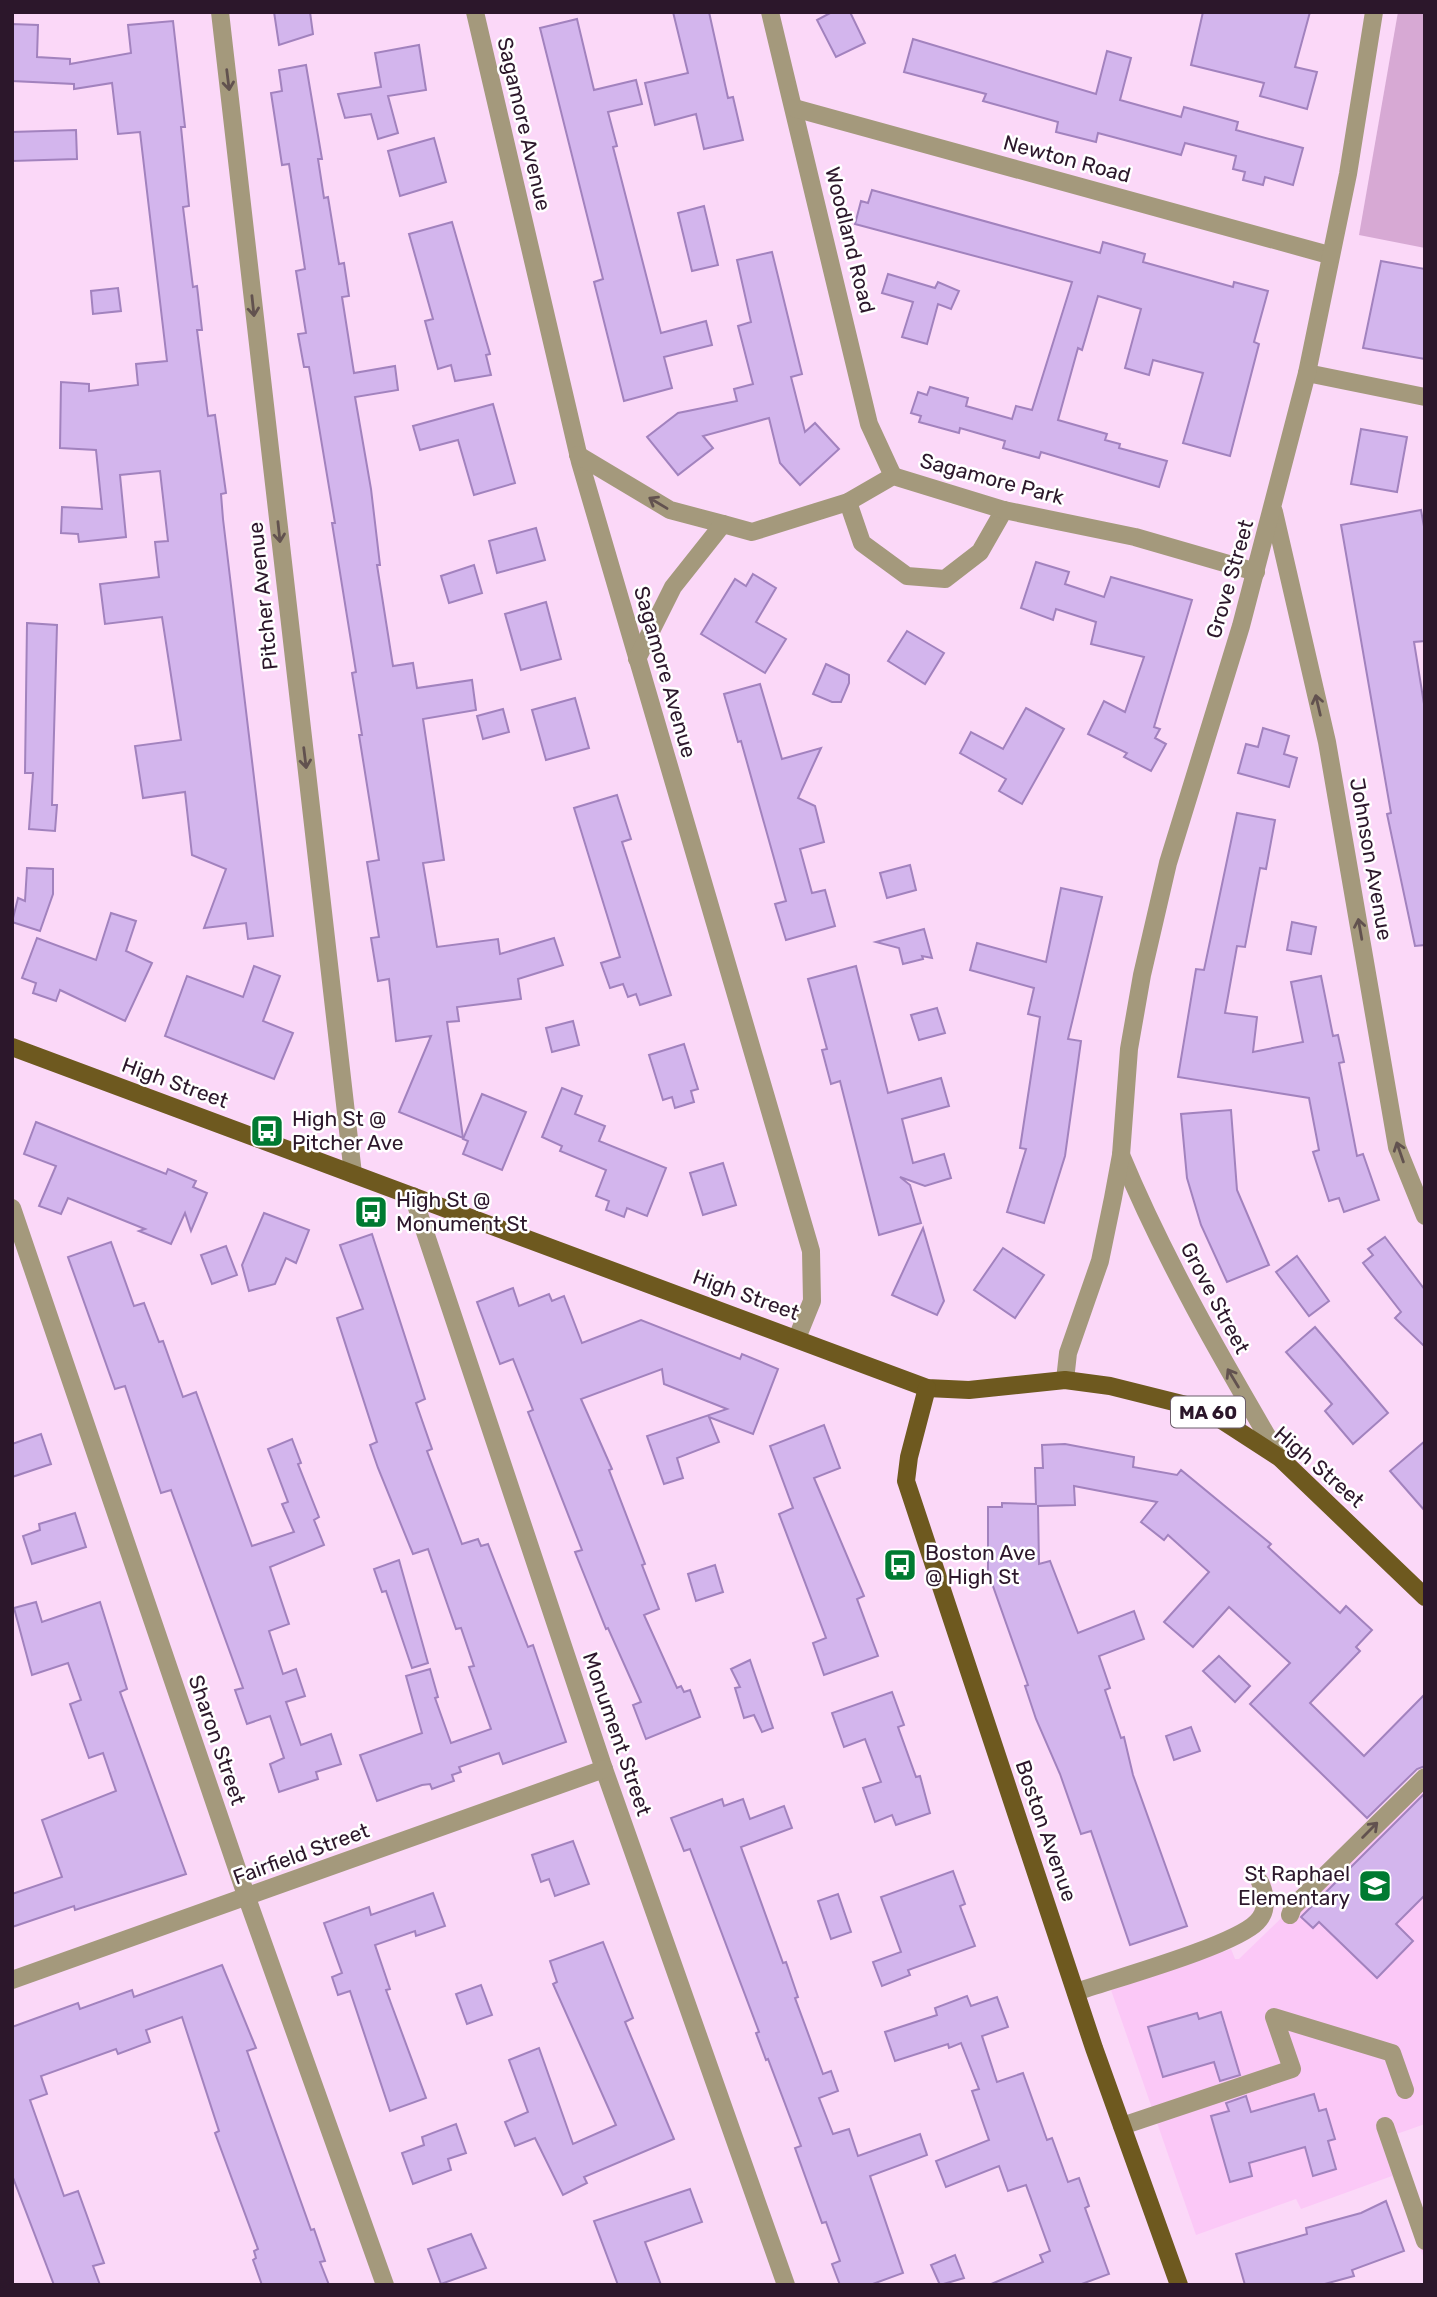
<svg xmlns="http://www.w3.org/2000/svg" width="1437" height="2297" font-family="Rubik,sans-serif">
	<rect width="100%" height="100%" fill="#fbd8f8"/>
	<path fill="#fbc8f7" d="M1425 1779V2124L1388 2137 1425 2218V2261L1392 2176 1301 2209 1296 2199 1196 2235 1111 1990 1231 1949 1235 1959H1239Z"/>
	<path fill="#d7a9d4" d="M1398 12H1425V248L1359 235Z"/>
	<g fill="#d3b5ed" stroke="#a282be" stroke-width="2">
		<path d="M274 12H310L313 34 279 45Z"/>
		<path d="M673 12H709L728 98 733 97 743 140 704 149 696 114 655 125 645 83 688 73Z"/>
		<path d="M832 12H850L865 43 836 57 817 20Z"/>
		<path d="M1203 12H1310L1295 67 1317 72 1307 109 1260 96 1264 83 1191 65Z"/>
		<path d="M577 19 594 90 636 80 642 104 608 112 617 146 613 147 661 333 706 321 712 345 664 357 672 388 624 401 594 282 603 279 540 28Z"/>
		<path d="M173 21 185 127H181L189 206 183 207 193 287 197 286 202 330H197L208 416 215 415 226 493 221 494 223 519 273 936 248 939 246 923 204 928 226 869 192 855 185 792 143 798 135 746 181 740 162 617 105 624 100 584 159 577 155 542 168 541 160 471 120 475 126 537 79 542 78 534 61 533 62 507 102 509 96 450 60 448 61 382 89 384V391L138 385 136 364 167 361 140 132 118 134 112 83 74 89V84L12 81V24L38 25 37 57 70 59V64L131 53 128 25Z"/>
		<path d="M913 39 1096 94 1107 51 1131 58 1120 100 1181 117 1184 107 1238 122 1236 130 1303 148 1293 185 1265 177 1263 185 1243 180 1245 172 1233 169 1236 156 1185 143 1181 155 1098 133 1096 142 1056 132 1058 122 983 101 986 94 904 72Z"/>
		<path d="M419 45 426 90 388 96 398 133 378 139 371 114 345 118 338 94 381 87 375 53Z"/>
		<path d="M306 65 322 159H318L324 198 328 197 339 264 344 263 349 296 342 297 354 373 395 366 398 390 355 397 371 489 380 565H377L393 666 413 663 417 688 472 680 476 710 423 719 444 860 423 863 437 947 498 939 500 954 554 938 563 965 518 979 521 999 457 1007 459 1021 447 1022 463 1138 399 1112 431 1036 396 1041 389 979 378 981 371 938 379 937 367 862 379 860 359 735H362L352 673 356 672 332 523H335L309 367H304L298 334 306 333 296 271 305 269 289 164 282 165 271 93 282 91 279 70Z"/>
		<path d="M76 130 77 159 12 161V132Z"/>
		<path d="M434 138 446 182 400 196 388 151Z"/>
		<path d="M872 190 1100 253 1103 242 1145 254 1143 262 1233 287 1234 282 1268 291 1254 342 1259 344 1230 456 1183 443 1203 373 1153 360 1149 375 1125 368 1141 309 1098 296 1082 350 1078 348 1058 420 1107 434 1105 440 1120 444 1119 448 1167 461 1159 487 1041 452 1039 458 1003 448 1005 441 960 428 959 433 919 422 921 416 911 413 918 392 927 395 930 387 968 398 966 406 1012 419 1016 406 1032 410 1072 282 855 224 861 201 868 203Z"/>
		<path d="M704 206 718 265 692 271 678 213Z"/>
		<path d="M452 222 490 354 486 355 491 375 455 381 451 365 438 369 425 321 433 319 409 234Z"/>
		<path d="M772 252 802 374 791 377 805 432 815 423 839 449 800 485 780 463 769 418 703 436 713 448 678 475 647 437 678 413 737 401 734 389 753 384 738 326 751 322 737 260Z"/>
		<path d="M1381 261 1425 269V359L1363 348Z"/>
		<path d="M888 274 935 288 938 282 959 291 951 309 938 304 927 344 902 337 913 302 882 293Z"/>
		<path d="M118 288 121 311 93 314 91 291Z"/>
		<path d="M493 404 515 483 474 495 458 440 420 450 413 426Z"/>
		<path d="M1361 429 1407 437 1397 492 1351 484Z"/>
		<path d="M1421 510 1425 532V641L1414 642 1425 710V945L1415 946 1387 814 1391 813 1341 525Z"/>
		<path d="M536 528 545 560 497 573 489 541Z"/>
		<path d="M1036 562 1069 572 1065 584 1104 597 1111 577 1192 600 1154 727 1160 729 1155 738 1166 744 1151 771 1124 757 1127 753 1088 734 1104 701 1125 712 1144 657 1091 644 1096 622 1056 609 1053 620 1021 608Z"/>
		<path d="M474 565 482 593 449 603 441 576Z"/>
		<path d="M753 574 776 588 756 622 786 639 765 673 701 634 735 579 746 586Z"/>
		<path d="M546 602 561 659 521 670 505 614Z"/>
		<path d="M27 623 57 625 52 805H57L55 831 29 829 33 773H25Z"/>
		<path d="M907 631 944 653 925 684 888 661Z"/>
		<path d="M826 664 849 675V683L841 702H832L813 694Z"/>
		<path d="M760 684 782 759 821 748 798 798 815 806 824 842 800 849 812 893 825 890 835 926 786 940 775 904 786 901 741 741 738 742 724 694Z"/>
		<path d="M575 698 589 748 546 760 532 710Z"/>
		<path d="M1026 708 1064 729 1022 804 999 791 1006 779 960 753 971 732 1003 749Z"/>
		<path d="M503 709 509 732 483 739 477 716Z"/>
		<path d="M1263 728 1289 736 1284 754 1297 758 1289 787 1238 773 1246 744 1258 747Z"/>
		<path d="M617 795 631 839 622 842 671 995 640 1005 636 994 628 997 623 984 610 988 601 963 620 957 574 808Z"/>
		<path d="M1237 813 1275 820 1266 869 1260 868 1245 947 1237 946 1225 1013 1257 1017 1253 1052 1303 1042 1291 982 1321 976 1333 1036 1338 1035 1344 1062 1339 1063 1357 1156 1363 1154 1379 1200 1344 1212 1339 1198 1329 1201 1313 1152 1319 1150 1309 1098 1178 1077 1196 969 1204 970Z"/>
		<path d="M910 865 916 890 887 898 880 873Z"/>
		<path d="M27 868 53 869V894L40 931 12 922 18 898 25 901Z"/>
		<path d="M1061 888 1102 897 1068 1039 1081 1041 1065 1156 1044 1223 1007 1212 1026 1149 1020 1148 1040 1017 1028 1014 1034 988 970 970 977 943 1046 962Z"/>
		<path d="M111 913 136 921 126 951 152 963 125 1021 60 990 56 1001 33 993 36 983 22 978 37 938 96 960Z"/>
		<path d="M1292 922 1316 927 1311 954 1287 950Z"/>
		<path d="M924 929 932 958 922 956 923 959 903 964 899 948 876 942Z"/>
		<path d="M254 966 280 976 263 1021 293 1033 274 1079 165 1036 187 976 243 997Z"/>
		<path d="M856 966 888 1093 941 1078 949 1106 902 1119 913 1163 944 1154 951 1178 925 1186 900 1177 910 1185 921 1223 879 1235 840 1081 831 1084 822 1050 827 1049 808 979Z"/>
		<path d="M937 1008 945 1033 919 1040 911 1015Z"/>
		<path d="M573 1021 579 1045 552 1052 546 1028Z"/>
		<path d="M684 1044 698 1089 691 1091 694 1102 675 1108 672 1097 663 1100 649 1055Z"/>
		<path d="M562 1088 582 1096 575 1114 605 1126 599 1141 666 1168 647 1216 627 1208 624 1217 606 1210 609 1201 596 1196 606 1170 560 1151 562 1146 542 1137Z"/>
		<path d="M482 1094 526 1112 502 1170 463 1154 468 1141 463 1139Z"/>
		<path d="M1231 1110 1237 1190 1269 1265 1227 1282 1201 1225 1187 1178 1181 1114Z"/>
		<path d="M36 1122 166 1174 168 1169 196 1181 193 1187 207 1193 191 1231 185 1213 171 1244 139 1231 145 1229 68 1198 61 1214 39 1206 56 1166 24 1154Z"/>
		<path d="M723 1163 736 1205 703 1215 690 1173Z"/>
		<path d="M264 1213 309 1230 296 1263 286 1258 275 1284 249 1291 242 1265Z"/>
		<path d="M923 1228 944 1301 937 1315 892 1295Z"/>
		<path d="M372 1234 425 1399 416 1403 432 1449 427 1451 462 1544 478 1539 481 1546 488 1544 528 1647 533 1645 566 1742 503 1764 499 1753 459 1767 461 1772 452 1775 454 1781 432 1789 430 1784 422 1785 377 1801 360 1755 422 1733 406 1676 430 1669 438 1697 435 1698 451 1743 491 1729 469 1667 474 1666 461 1628 456 1629 428 1549 413 1554 378 1468 370 1445 377 1442 337 1318 363 1309 340 1245Z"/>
		<path d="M1385 1237 1425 1290V1347L1395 1318 1401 1312 1363 1263 1373 1255 1368 1249Z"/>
		<path d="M111 1242 134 1306 144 1303 159 1342 163 1341 183 1397 196 1392 252 1546 294 1532 282 1504 288 1502 268 1449 292 1439 301 1463 298 1464 319 1517 314 1520 324 1545 270 1567 289 1624 269 1631 283 1674 296 1669 305 1696 286 1702 301 1745 331 1734 341 1764 316 1772 318 1779 279 1792 270 1764 284 1758 270 1716 247 1724 235 1690 243 1688 171 1490 161 1493 125 1386 115 1389 68 1257Z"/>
		<path d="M226 1246 237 1275 212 1284 201 1255Z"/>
		<path d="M1003 1248 1044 1275 1015 1318 974 1290Z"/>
		<path d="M1297 1256 1329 1301 1309 1316 1276 1272Z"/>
		<path d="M513 1288 519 1306 549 1294 552 1301 564 1296 582 1343 641 1320 740 1359 742 1354 778 1369 753 1434 709 1417 719 1442 677 1458 683 1478 664 1484 647 1436 727 1409 664 1384 662 1369 581 1399 612 1469 609 1470 645 1564 642 1565 659 1609 644 1615 677 1688 681 1686 684 1692 690 1690 700 1717 646 1739 633 1705 641 1702 608 1628 606 1629 575 1552 582 1550 528 1412 533 1410 513 1359 500 1364 477 1302Z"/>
		<path d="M1315 1327 1388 1413 1353 1444 1325 1411 1332 1404 1286 1352Z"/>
		<path d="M824 1425 840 1468 814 1478 864 1596 857 1599 878 1656 824 1675 813 1643 826 1638 779 1514 793 1508 770 1446Z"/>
		<path d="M41 1434 51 1464 12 1477V1444Z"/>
		<path d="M1425 1441V1511L1390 1471Z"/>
		<path d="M1065 1444 1134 1457 1133 1467 1177 1475 1181 1470 1271 1544 1268 1547 1340 1613 1346 1606 1372 1630 1356 1647 1360 1651 1310 1703 1364 1756 1425 1694V1766L1417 1769 1367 1818 1250 1704 1290 1663 1229 1607 1193 1647 1164 1622 1209 1572 1168 1535 1164 1540 1141 1522 1157 1502 1074 1486 1075 1505 1038 1506 1039 1564 1050 1561 1078 1633 1134 1611 1144 1639 1099 1656 1110 1688 1105 1690 1121 1738 1124 1737 1133 1775 1187 1926 1130 1945 1091 1831 1081 1834 1060 1774 1036 1719 1025 1686 1028 1685 988 1572V1507H1002V1503L1036 1504 1035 1468H1043L1042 1445Z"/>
		<path d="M75 1513 86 1547 32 1564 23 1536 40 1530 39 1524Z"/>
		<path d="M399 1560 428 1663 412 1668 386 1591 382 1592 374 1569Z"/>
		<path d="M715 1565 723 1592 696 1601 688 1574Z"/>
		<path d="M36 1602 42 1622 100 1602 127 1689 120 1692 186 1874 75 1910 74 1906 12 1927V1894L62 1877 42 1820 116 1791 103 1753 89 1758 70 1704 81 1700 68 1663 32 1675 14 1608Z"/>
		<path d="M1219 1656 1250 1686 1235 1702 1203 1671Z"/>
		<path d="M750 1660 773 1728 762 1732 754 1715 744 1718 735 1688 740 1687 731 1669Z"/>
		<path d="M892 1692 904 1725 898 1727 916 1777 920 1776 930 1813 896 1825 892 1815 875 1822 863 1788 881 1782 865 1739 844 1747 832 1713Z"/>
		<path d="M1191 1727 1200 1751 1174 1760 1166 1736Z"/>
		<path d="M1425 1793V1895L1396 1924 1413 1941 1377 1978 1319 1922 1313 1928 1301 1917Z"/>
		<path d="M722 1799 724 1806 743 1799 750 1819 784 1806 792 1828 741 1847 783 1963 786 1962 798 1997 795 1998 823 2074 831 2071 838 2091 819 2098 833 2134 849 2129 858 2156 920 2134 927 2155 870 2176 903 2273 870 2285H840L832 2264 840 2261 826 2222 822 2223 795 2148 801 2146 768 2059 766 2060 756 2033 759 2032 690 1849 684 1851 671 1818Z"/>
		<path d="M573 1841 589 1884 555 1896 549 1879 541 1882 532 1855Z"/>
		<path d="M953 1871 965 1904 960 1906 975 1946 908 1970 910 1975 882 1986 873 1962 901 1952 881 1897Z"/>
		<path d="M433 1893 445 1926 416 1936 415 1931 375 1945 390 1989 386 1990 426 2098 390 2111 350 1991 338 1995 332 1977 342 1973 324 1923 369 1907 371 1915Z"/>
		<path d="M838 1894 851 1932 831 1939 818 1901Z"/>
		<path d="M603 1942 633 2018 625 2022 674 2139 584 2177 587 2183 563 2195 535 2138 515 2146 505 2122 528 2112 509 2060 539 2048 573 2144 616 2125 553 1984 557 1982 550 1961Z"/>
		<path d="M222 1965 256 2048 247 2051 311 2230 314 2229 325 2261 320 2262 329 2285H262L253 2260 256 2258 254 2251 258 2249 215 2133 219 2131 182 2017 146 2030 150 2042 118 2054 116 2049 41 2076 47 2094 30 2100 64 2196 78 2191 104 2263 93 2266 100 2285H54L12 2175V2027L78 2003 80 2009 132 1990 134 1997Z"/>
		<path d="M481 1985 492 2015 467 2024 456 1994Z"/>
		<path d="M967 1996 971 2006 997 1997 1008 2027 982 2036 997 2082 1023 2073 1047 2140 1052 2138 1068 2182 1079 2178 1089 2206 1085 2208 1109 2274 1079 2285H989L1043 2262 1040 2255 1050 2251 1026 2185 1008 2191 999 2166 946 2187 936 2161 989 2140 972 2091 979 2089 961 2043 949 2048 948 2044 895 2061 885 2032 937 2015 935 2008Z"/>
		<path d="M1221 2012 1240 2075 1220 2081 1214 2062 1163 2077 1148 2027 1197 2013 1199 2019Z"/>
		<path d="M1314 2094 1319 2111 1326 2109 1335 2139 1328 2141 1336 2169 1313 2176 1305 2147 1249 2163 1252 2176 1230 2182 1211 2116 1229 2111 1226 2103 1246 2096 1251 2112Z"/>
		<path d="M456 2124 466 2153 448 2159 451 2170 413 2184 402 2153 424 2145 422 2137Z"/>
		<path d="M690 2189 702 2222 645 2242 661 2285H618L594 2221Z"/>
		<path d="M1386 2201 1404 2251 1352 2270 1354 2276 1321 2285H1245L1236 2254 1307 2234 1306 2228 1361 2213Z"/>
		<path d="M471 2234 486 2268 441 2284 428 2249Z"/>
		<path d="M955 2255 964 2278 940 2285 931 2265Z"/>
	</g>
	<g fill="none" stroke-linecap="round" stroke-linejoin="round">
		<g stroke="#a4997c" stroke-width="18">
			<path d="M220 12 353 1174"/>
			<path d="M475 12 580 462 811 1251 812 1301 797 1338"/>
			<path d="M770 12 869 424 893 476"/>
			<path d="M794 108 1329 255"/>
			<path d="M1307 373 1425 397"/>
			<path d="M578 455 670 510 723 524"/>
			<path d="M848 502 862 543 907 576 945 579 980 552 1004 510"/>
			<path d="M1274 512 1327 742 1397 1147 1425 1216"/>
			<path d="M637 659 673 587 723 524 752 532 848 502 893 476 1004 510 1135 537 1256 572"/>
			<path d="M1121 1155C1165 1261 1222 1359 1280 1458"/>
			<path d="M413 1196 604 1769 786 2285"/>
			<path d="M12 1208 247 1898 385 2285"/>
			<path d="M1065 1380 1068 1353 1100 1261 1113 1198 1121 1155 1129 1049 1142 975 1168 863 1241 626 1307 373 1348 174 1374 12"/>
			<path d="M1290 1915 1293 1907 1425 1777"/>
			<path d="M12 1980 604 1769"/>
			<path d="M1076 1992C1113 1979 1234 1946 1257 1922 1268 1911 1266 1895 1260 1882"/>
			<path d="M1122 2126 1292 2069 1274 2017 1392 2053 1405 2090"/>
			<path d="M1385 2126 1425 2241"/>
		</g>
		<g stroke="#6e591f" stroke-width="18">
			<path d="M12 1047 927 1388 969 1390 1065 1380 1110 1386 1206 1410 1280 1458 1425 1597"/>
			<path d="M927 1388 909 1457 906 1481 1094 2048 1179 2285"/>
		</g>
	</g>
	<defs><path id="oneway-shaft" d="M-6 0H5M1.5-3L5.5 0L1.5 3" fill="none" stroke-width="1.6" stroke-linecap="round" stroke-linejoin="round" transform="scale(1.75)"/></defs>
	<g stroke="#62524f">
		<use href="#oneway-shaft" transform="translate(228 80) rotate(83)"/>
		<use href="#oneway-shaft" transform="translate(253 306) rotate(84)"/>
		<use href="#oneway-shaft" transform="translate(658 503) rotate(-149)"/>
		<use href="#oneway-shaft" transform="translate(279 532) rotate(84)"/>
		<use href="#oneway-shaft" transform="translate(1318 705) rotate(-103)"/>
		<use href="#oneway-shaft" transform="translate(305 758) rotate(83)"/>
		<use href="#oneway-shaft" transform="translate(1360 929) rotate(-100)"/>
		<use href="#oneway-shaft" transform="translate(1400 1152) rotate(-109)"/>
		<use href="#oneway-shaft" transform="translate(1233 1378) rotate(-121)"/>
		<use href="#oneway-shaft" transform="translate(1370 1830) rotate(-45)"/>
	</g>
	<defs>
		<symbol id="bus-square" viewBox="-11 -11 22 22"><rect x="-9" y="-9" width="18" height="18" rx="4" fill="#007a31" stroke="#fff"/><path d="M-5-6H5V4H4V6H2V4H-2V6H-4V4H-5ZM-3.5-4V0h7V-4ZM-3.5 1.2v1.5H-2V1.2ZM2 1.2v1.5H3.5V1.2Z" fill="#fff"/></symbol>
		<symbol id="school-square" viewBox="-11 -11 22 22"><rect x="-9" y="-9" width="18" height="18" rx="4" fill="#007a31" stroke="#fff"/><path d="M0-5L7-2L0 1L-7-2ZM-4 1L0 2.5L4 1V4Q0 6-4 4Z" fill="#fff"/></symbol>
	</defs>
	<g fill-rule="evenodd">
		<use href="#bus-square" x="248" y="1112" width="38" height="38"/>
		<use href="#bus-square" x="352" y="1193" width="38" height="38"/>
		<use href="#bus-square" x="881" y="1546" width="38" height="38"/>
		<use href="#school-square" x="1356" y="1867" width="38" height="38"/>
	</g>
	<g text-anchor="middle" stroke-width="5" stroke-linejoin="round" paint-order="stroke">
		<rect fill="#fff" stroke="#6b5d6b" stroke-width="2" x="1171" y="1396.5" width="74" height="31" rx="5"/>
		<g font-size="19" font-weight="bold" fill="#2c172b">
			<text x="1208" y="1419">MA 60</text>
		</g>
		<g font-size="21" fill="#2c172b" stroke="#fff">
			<text transform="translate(524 124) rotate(77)" y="7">Sagamore Avenue</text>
			<text transform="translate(1067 159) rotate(15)" y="7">Newton Road</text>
			<text transform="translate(850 240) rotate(76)" y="7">Woodland Road</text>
			<text transform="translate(992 479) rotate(15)" y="7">Sagamore Park</text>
			<text transform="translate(1230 579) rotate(-74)" y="7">Grove Street</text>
			<text transform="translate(263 596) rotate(-96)" y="7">Pitcher Avenue</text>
			<text transform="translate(665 672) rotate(74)" y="7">Sagamore Avenue</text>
			<text transform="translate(1371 859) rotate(80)" y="7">Johnson Avenue</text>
			<text transform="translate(175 1083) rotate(20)" y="7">High Street</text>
			<text transform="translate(746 1295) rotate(20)" y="7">High Street</text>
			<text transform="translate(1215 1298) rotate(62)" y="7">Grove Street</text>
			<text transform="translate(1319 1467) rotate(41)" y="7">High Street</text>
			<text transform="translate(617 1734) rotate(71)" y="7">Monument Street</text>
			<text transform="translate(217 1740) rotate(71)" y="7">Sharon Street</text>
			<text transform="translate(1046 1831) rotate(71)" y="7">Boston Avenue</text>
			<text transform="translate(301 1854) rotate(-20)" y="7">Fairfield Street</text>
		</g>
		<g font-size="21" fill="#2c172b" stroke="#fff" text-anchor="start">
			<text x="292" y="1126">High St @<tspan x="292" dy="24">Pitcher Ave</tspan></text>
			<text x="396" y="1207">High St @<tspan x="396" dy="24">Monument St</tspan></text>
			<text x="925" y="1560">Boston Ave<tspan x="925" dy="24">@ High St</tspan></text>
			<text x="1350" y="1881" text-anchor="end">St Raphael<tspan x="1350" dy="24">Elementary</tspan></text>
		</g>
	</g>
	<rect width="1437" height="2297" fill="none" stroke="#2c172b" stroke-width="28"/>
</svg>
